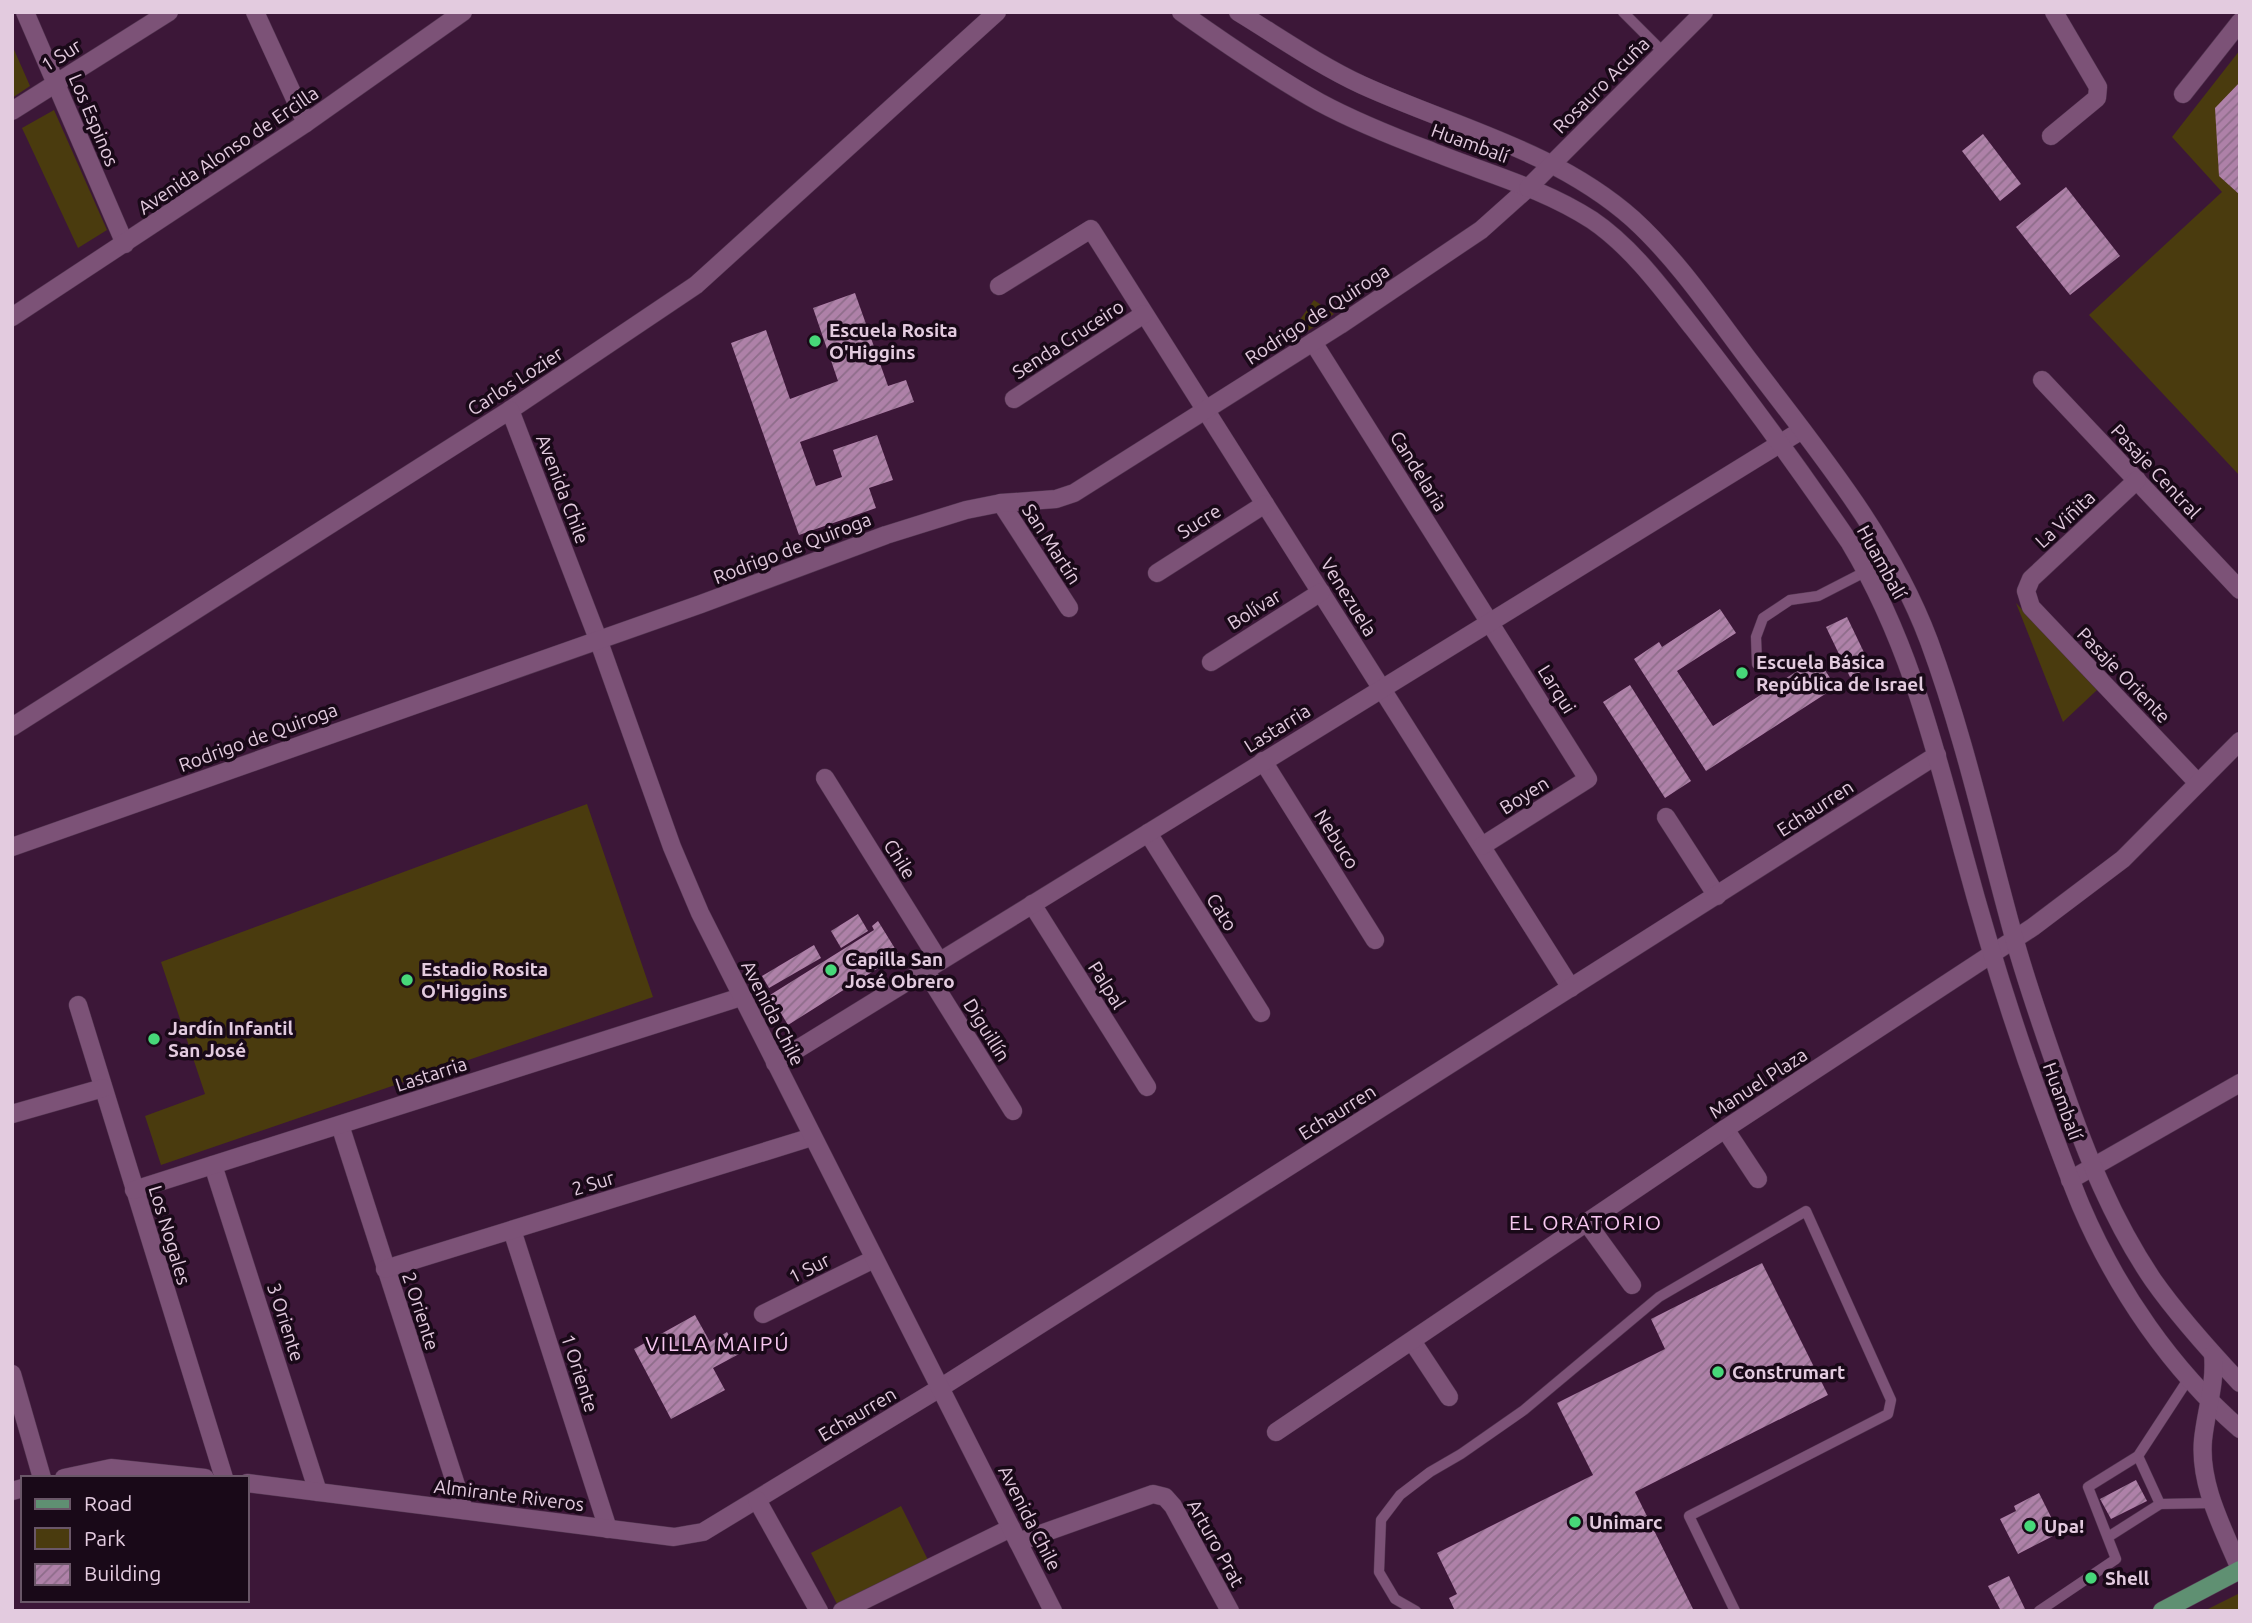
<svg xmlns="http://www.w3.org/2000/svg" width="2252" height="1623" font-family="Ubuntu,sans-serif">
	<defs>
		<pattern id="building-hatch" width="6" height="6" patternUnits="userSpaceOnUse" patternTransform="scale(1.75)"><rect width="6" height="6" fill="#ae81a8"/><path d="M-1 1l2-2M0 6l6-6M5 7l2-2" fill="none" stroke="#8e6d8a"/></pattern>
	</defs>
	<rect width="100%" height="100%" fill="#3c1738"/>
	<g fill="#4a3b0e">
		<path d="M12 45 30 86 12 98Z"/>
		<path d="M2240 50V476L2089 315 2222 192 2172 137Z"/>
		<path d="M54 110 107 230 78 248 22 128Z"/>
		<path d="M1314 300 1334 314 1278 350Z"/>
		<path d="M2016 603 2097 690 2063 722Z"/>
		<path d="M587 804 653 997 161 1165 145 1116 205 1094 161 962Z"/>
		<path d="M901 1506 928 1560 838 1606 811 1553Z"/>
		<path d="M2240 1593V1611H2204Z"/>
	</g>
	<g fill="url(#building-hatch)">
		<path d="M2240 82V195L2219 176 2215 108Z"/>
		<path d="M1983 134 2021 184 2000 201 1962 151Z"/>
		<path d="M2066 187 2120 256 2070 295 2016 227Z"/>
		<path d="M855 293 888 386 906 380 914 402 800 442 816 486 842 477 833 450 877 435 893 480 869 488 876 508 799 535 731 343 766 330 790 399 838 381 813 308Z"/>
		<path d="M1720 609 1736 633 1677 671 1713 726 1817 658 1836 687 1706 771 1634 659 1659 642 1662 647Z"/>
		<path d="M1847 617 1871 667 1850 677 1826 627Z"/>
		<path d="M1630 685 1691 781 1665 798 1603 702Z"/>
		<path d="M858 914 868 931 841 948 831 931Z"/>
		<path d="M878 921 899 955 788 1025 770 995 874 930 872 926Z"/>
		<path d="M814 945 821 958 769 988 762 976Z"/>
		<path d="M1762 1263 1828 1395 1635 1492 1694 1611H1455L1449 1598 1457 1594 1437 1553 1593 1475 1557 1403 1665 1349 1651 1319Z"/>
		<path d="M695 1315 710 1342 727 1332 739 1354 713 1368 725 1390 671 1419 634 1349Z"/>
		<path d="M2136 1480 2147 1501 2111 1519 2100 1499Z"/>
		<path d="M2039 1493 2059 1533 2018 1554 2000 1519 2016 1511 2014 1506Z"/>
		<path d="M2009 1576 2026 1611H2001L1988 1586Z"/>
	</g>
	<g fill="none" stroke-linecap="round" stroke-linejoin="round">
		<defs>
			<g id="service">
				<path d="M1623 12 1664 53"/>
				<path d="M1757 664 1756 637 1763 618 1790 600 1818 596 1892 558"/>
				<path d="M2138 1456 2160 1504"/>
				<path d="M2108 1537 2160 1504 2213 1503"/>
				<path d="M1416 1611 1395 1599 1379 1572 1381 1520 1400 1495 1430 1472 1461 1454 1524 1410 1659 1297 1806 1211 1891 1400 1888 1414 1689 1516 1735 1611"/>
				<path d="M2039 1611 2116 1559 2088 1487 2138 1456 2189 1378"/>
			</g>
			<g id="minor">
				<path d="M255 12 306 123"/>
				<path d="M2183 94 2240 22"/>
				<path d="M12 111 169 12"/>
				<path d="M2051 136 2097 98 2098 87 2054 12"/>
				<path d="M999 286 1091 229 1571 988"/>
				<path d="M1313 342 1588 779 1482 846"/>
				<path d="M2042 380 2240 590"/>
				<path d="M1014 399 1144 314"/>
				<path d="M510 410 696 285 997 12"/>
				<path d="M2137 480 2031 579 2026 591 2031 607 2198 783"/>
				<path d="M1001 503 1069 608"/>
				<path d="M1157 573 1265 504"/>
				<path d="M1211 662 1321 592"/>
				<path d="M1263 761 1375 940"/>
				<path d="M825 778 939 961"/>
				<path d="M1666 817 1717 896"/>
				<path d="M1148 833 1261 1013"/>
				<path d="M1032 904 1147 1087"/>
				<path d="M925 970 1013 1111"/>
				<path d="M78 1005 224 1478"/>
				<path d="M775 1063 1802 430"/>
				<path d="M12 1114 103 1088"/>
				<path d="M340 1125 464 1510"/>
				<path d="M1725 1129 1758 1179"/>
				<path d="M213 1165 318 1492"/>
				<path d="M2070 1180 2240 1083"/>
				<path d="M134 1190 741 997"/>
				<path d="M1587 1223 1632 1285"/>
				<path d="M512 1230 608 1529"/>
				<path d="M385 1269 812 1137"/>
				<path d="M763 1314 874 1259"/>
				<path d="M1412 1341 1449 1397"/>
				<path d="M12 1374 42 1478"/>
				<path d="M1276 1432 1725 1129 2033 927 2123 859 2240 741"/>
				<path d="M64 1478 111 1468 205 1478"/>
				<path d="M247 1483 674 1537 703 1532 940 1388 1937 755"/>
				<path d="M12 1491 23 1488"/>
				<path d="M757 1500 819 1611"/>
				<path d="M1018 1542 1153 1494 1165 1497 1173 1506 1230 1611"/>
				<path d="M842 1611 1011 1528"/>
			</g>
			<g id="tertiary">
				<path d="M25 12 125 244"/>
				<path d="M12 727 510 410 598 639 672 847 700 913 1053 1611"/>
				<path d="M12 847 701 604 886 535 966 510 1001 503 1056 499 1074 493 1340 325 1481 230 1528 188"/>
			</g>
			<g id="secondary">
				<path d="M1181 12C1226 44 1271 75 1319 102 1354 121 1394 137 1431 151 1485 173 1543 188 1592 220 1632 247 1664 291 1693 328 1748 398 1800 470 1850 543 1909 641 1934 745 1964 855 1988 944 2015 1031 2047 1117 2058 1147 2069 1177 2081 1206 2117 1290 2171 1369 2240 1429"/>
				<path d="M1238 12C1279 37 1319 65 1362 85 1454 127 1555 150 1633 219 1679 261 1714 314 1752 364 1818 451 1890 537 1929 641 1964 736 1986 836 2013 934 2027 985 2045 1036 2063 1087 2086 1154 2113 1221 2153 1280 2179 1317 2209 1350 2240 1383"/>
				<path d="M1528 188 1704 12"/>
				<path d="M12 317 306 123 463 12"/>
				<path d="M2213 1354C2216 1384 2206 1410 2203 1440 2199 1485 2223 1528 2240 1569"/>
			</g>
			<path id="primary" d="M2162 1611 2240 1570"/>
		</defs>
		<use href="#service" stroke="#533651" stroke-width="11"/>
		<use href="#minor" stroke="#533651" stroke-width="19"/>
		<use href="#tertiary" stroke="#533651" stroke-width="19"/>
		<use href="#secondary" stroke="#533651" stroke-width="19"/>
		<use href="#primary" stroke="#533651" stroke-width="19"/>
		<use href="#service" stroke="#7c5277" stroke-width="10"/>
		<use href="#minor" stroke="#7c5277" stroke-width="18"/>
		<use href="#tertiary" stroke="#7c5277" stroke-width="18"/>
		<use href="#secondary" stroke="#7c5277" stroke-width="18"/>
		<use href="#primary" stroke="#5f9072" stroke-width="18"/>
	</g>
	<g fill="#47d779" stroke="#190918" stroke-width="2.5">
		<circle cx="815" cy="341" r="7"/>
		<circle cx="1742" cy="673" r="7"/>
		<circle cx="831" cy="970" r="7"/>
		<circle cx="407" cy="980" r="7"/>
		<circle cx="154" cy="1039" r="7"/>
		<circle cx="1718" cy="1372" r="7"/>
		<circle cx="1575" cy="1522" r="7"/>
		<circle cx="2030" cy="1526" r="7"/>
		<circle cx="2091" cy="1578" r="7"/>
	</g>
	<g text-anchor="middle" stroke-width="7" stroke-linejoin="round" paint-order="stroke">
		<g font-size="19" fill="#e3cbdf" stroke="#190918">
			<text transform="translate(61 55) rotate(-32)" y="7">1 Sur</text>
			<text transform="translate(1601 85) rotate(-45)" y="7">Rosauro Acuña</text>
			<text transform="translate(94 120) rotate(67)" y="7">Los Espinos</text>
			<text transform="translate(1470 143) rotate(20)" y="7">Huambalí</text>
			<text transform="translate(228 150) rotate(-34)" y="7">Avenida Alonso de Ercilla</text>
			<text transform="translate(1317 314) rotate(-33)" y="7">Rodrigo de Quiroga</text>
			<text transform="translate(1068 339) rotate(-33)" y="7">Senda Cruceiro</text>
			<text transform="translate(515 381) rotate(-33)" y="7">Carlos Lozier</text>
			<text transform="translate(1419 471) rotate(58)" y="7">Candelaria</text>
			<text transform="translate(2156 471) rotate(47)" y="7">Pasaje Central</text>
			<text transform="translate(563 489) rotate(69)" y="7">Avenida Chile</text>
			<text transform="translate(2065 519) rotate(-43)" y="7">La Viñita</text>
			<text transform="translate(1199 521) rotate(-32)" y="7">Sucre</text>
			<text transform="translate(1052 544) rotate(57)" y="7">San Martín</text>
			<text transform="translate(792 548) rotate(-21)" y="7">Rodrigo de Quiroga</text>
			<text transform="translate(1882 562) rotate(61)" y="7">Huambalí</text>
			<text transform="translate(1349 597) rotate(58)" y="7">Venezuela</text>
			<text transform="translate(1254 609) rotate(-32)" y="7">Bolívar</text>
			<text transform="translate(2124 675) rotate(46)" y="7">Pasaje Oriente</text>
			<text transform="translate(1557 689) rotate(58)" y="7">Larqui</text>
			<text transform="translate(1277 728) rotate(-32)" y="7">Lastarria</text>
			<text transform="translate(258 737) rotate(-20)" y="7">Rodrigo de Quiroga</text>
			<text transform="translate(1524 795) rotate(-32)" y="7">Boyen</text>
			<text transform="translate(1815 808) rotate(-33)" y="7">Echaurren</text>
			<text transform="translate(1337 839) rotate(58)" y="7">Nebuco</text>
			<text transform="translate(900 859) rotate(58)" y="7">Chile</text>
			<text transform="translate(1222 912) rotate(58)" y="7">Cato</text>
			<text transform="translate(1107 985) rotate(58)" y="7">Palpal</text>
			<text transform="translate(773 1013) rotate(63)" y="7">Avenida Chile</text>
			<text transform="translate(987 1030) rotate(58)" y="7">Diguillín</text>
			<text transform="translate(431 1074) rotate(-18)" y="7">Lastarria</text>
			<text transform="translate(1758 1083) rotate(-33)" y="7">Manuel Plaza</text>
			<text transform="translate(2063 1101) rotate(70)" y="7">Huambalí</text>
			<text transform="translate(1337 1112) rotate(-32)" y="7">Echaurren</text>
			<text transform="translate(593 1183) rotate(-17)" y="7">2 Sur</text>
			<text transform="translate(170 1235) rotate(73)" y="7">Los Nogales</text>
			<text transform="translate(809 1268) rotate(-27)" y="7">1 Sur</text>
			<text transform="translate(421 1311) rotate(72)" y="7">2 Oriente</text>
			<text transform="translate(286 1322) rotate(72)" y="7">3 Oriente</text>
			<text transform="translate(580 1373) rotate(72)" y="7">1 Oriente</text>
			<text transform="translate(857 1414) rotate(-31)" y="7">Echaurren</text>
			<text transform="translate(509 1495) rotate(7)" y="7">Almirante Riveros</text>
			<text transform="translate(1030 1518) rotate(63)" y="7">Avenida Chile</text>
			<text transform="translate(1216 1543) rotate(61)" y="7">Arturo Prat</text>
		</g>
		<g font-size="19" font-weight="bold" fill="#e3cbdf" stroke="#190918" text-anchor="start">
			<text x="829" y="337">Escuela Rosita<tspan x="829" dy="22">O'Higgins</tspan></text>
			<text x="1756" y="669">Escuela Básica<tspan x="1756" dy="22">República de Israel</tspan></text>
			<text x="845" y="966">Capilla San<tspan x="845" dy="22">José Obrero</tspan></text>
			<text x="421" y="976">Estadio Rosita<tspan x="421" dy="22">O'Higgins</tspan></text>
			<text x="168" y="1035">Jardín Infantil<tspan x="168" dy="22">San José</tspan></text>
			<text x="1732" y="1379">Construmart</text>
			<text x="1589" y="1529">Unimarc</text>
			<text x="2044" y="1533">Upa!</text>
			<text x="2105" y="1585">Shell</text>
		</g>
		<g font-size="21" letter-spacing="2" fill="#f7c7f0" stroke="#190918">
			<text x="1586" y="1230">EL ORATORIO</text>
			<text x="718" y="1351">VILLA MAIPÚ</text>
		</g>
	</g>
	<rect width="2252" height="1623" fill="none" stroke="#e3cbdf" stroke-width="28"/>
	<rect x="21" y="1476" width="228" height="126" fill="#190918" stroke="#6a5768" stroke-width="2"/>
	<rect x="35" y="1499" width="35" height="10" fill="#5f9072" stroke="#6a5768" stroke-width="2"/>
	<text x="84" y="1511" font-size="21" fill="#e3cbdf">Road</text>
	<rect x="35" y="1528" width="35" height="21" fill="#4a3b0e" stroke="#6a5768" stroke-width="2"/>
	<text x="84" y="1546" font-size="21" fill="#e3cbdf">Park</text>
	<rect x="35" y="1564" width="35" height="21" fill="url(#building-hatch)" stroke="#6a5768" stroke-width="2"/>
	<text x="84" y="1581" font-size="21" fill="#e3cbdf">Building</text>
</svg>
